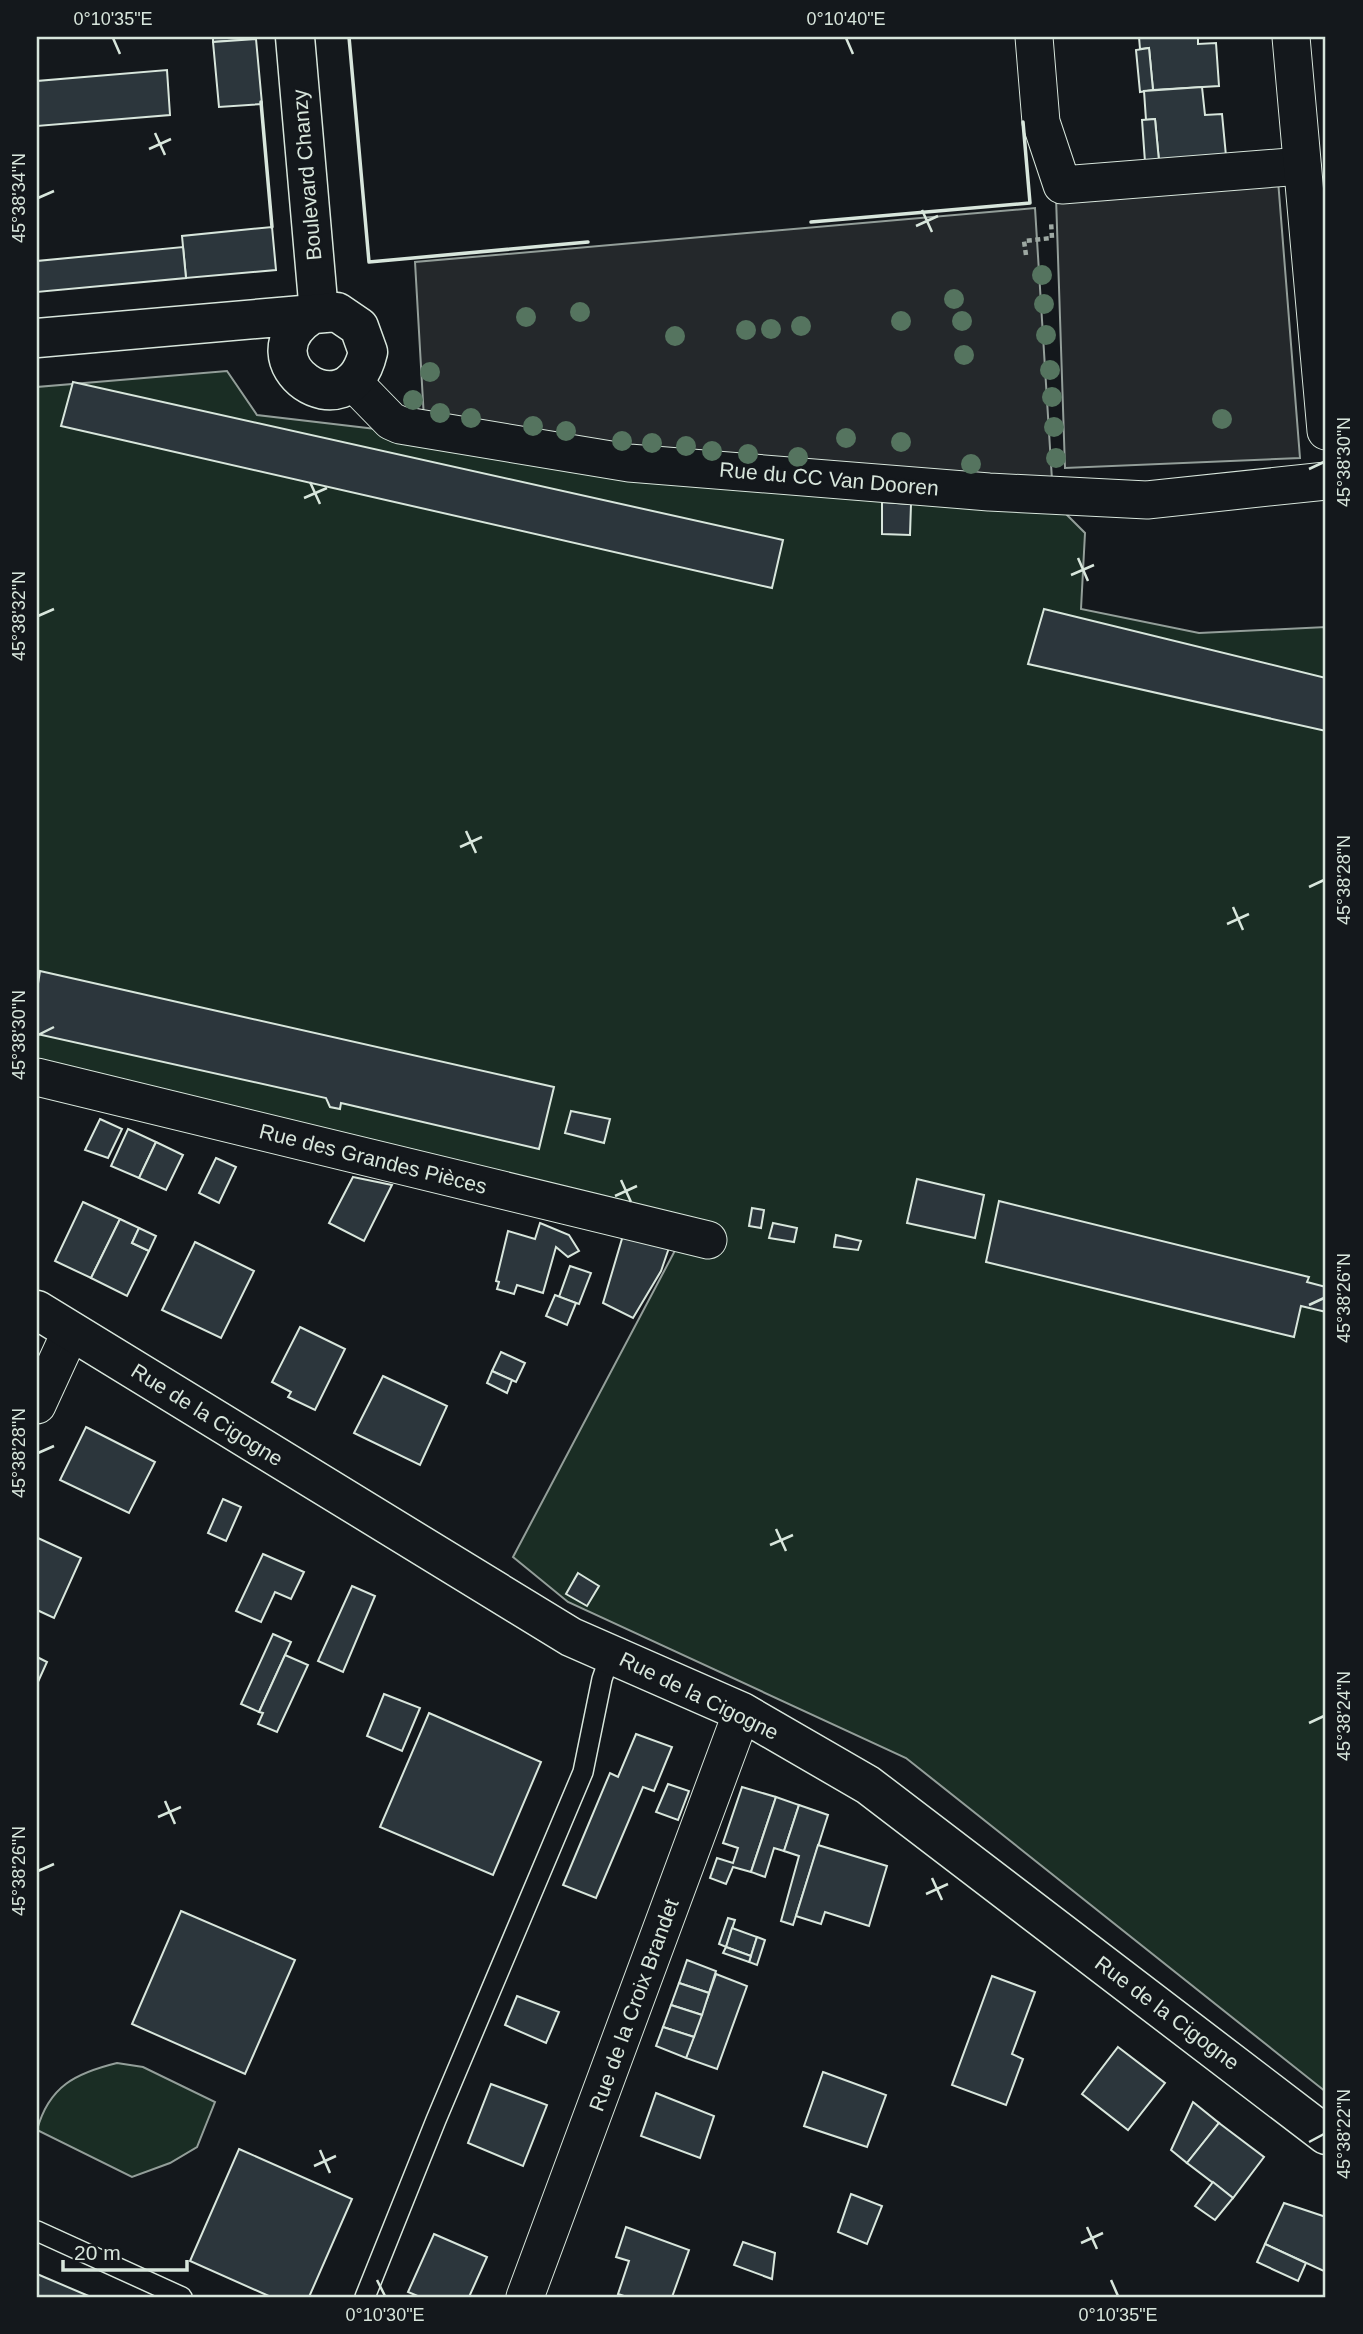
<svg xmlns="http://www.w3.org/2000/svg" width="1363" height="2334" font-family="Arial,sans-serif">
	<rect width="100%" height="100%" fill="#14181c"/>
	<g fill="#1a2d24" stroke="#939e99" stroke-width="2">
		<path d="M227 371 257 415 1062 510 1085 533 1081 609 1199 633 1326 627V2092L906 1758 568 1602 513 1557 689 1224 37 1062V387Z"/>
		<path d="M117 2063 143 2067 215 2102 197 2147 170 2163 132 2177 37 2130C49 2086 76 2073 117 2063Z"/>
	</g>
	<g fill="#24282b" stroke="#939e99" stroke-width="2">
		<path d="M1278 180 1300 458 1065 468 1056 197Z"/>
		<path d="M1035 208 1052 480 698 459 424 419 415 262Z"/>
	</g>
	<g fill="#2c363c" stroke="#d8e6dc" stroke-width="2">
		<path d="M213 37H256V39L213 42Z"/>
		<path d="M1139 37H1198V44L1216 43 1219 86 1153 90 1149 48 1140 49Z"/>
		<path d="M256 39 262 104 219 107 213 42Z"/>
		<path d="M1149 48 1153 90 1140 92 1136 50Z"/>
		<path d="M167 70 170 115 37 126V81Z"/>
		<path d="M1202 87 1205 115 1222 114 1226 156 1159 161 1155 119 1146 120 1144 91Z"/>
		<path d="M1155 119 1159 161 1145 162 1142 120Z"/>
		<path d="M272 227 276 270 186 278 182 236Z"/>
		<path d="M183 247 186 278 37 292V261Z"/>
		<path d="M73 382 783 540 772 588 61 426Z"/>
		<path d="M882 502 911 504 910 535 882 534Z"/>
		<path d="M1044 609 1326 678V731L1028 664Z"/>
		<path d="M40 971 554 1087 539 1149 341 1103 340 1109 330 1107 326 1098 37 1034V990Z"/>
		<path d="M571 1111 610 1119 604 1143 565 1133Z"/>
		<path d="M100 1119 122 1129 108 1158 85 1150Z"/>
		<path d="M128 1129 156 1142 139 1178 111 1166Z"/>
		<path d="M156 1142 183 1155 166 1190 139 1178Z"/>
		<path d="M216 1158 236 1167 219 1203 199 1193Z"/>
		<path d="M353 1177 392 1185 364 1241 329 1223Z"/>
		<path d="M917 1179 984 1195 975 1238 907 1223Z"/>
		<path d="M999 1201 1309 1277 1307 1282 1326 1287V1312L1301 1306 1294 1337 986 1262Z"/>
		<path d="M83 1202 120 1219 91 1278 55 1261Z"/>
		<path d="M752 1208 764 1210 761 1228 749 1226Z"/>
		<path d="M120 1219 139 1228 132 1243 149 1251 127 1296 91 1278Z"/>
		<path d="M540 1223 569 1235 579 1251 568 1257 556 1247 543 1293 517 1285 514 1294 497 1289 499 1282 496 1281 508 1231 535 1239Z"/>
		<path d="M773 1223 797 1228 794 1242 769 1238Z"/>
		<path d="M139 1228 156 1236 149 1251 132 1243Z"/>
		<path d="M624 1232 670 1245 661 1271 633 1318 603 1303Z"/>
		<path d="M836 1235 861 1241 858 1250 834 1247Z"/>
		<path d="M195 1242 254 1271 221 1338 162 1310Z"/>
		<path d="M570 1266 591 1273 579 1304 559 1297Z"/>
		<path d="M555 1295 576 1303 567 1325 546 1316Z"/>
		<path d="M300 1327 345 1349 315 1410 288 1397 291 1392 272 1382Z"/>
		<path d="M501 1352 525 1363 516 1382 492 1371Z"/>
		<path d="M492 1371 512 1380 507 1393 487 1383Z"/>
		<path d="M383 1376 447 1406 420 1465 354 1433Z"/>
		<path d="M86 1427 155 1462 129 1513 60 1480Z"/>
		<path d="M223 1499 241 1507 226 1541 208 1533Z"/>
		<path d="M38 1538 81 1558 54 1618 37 1610Z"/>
		<path d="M263 1554 304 1572 291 1599 275 1592 261 1622 236 1611Z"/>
		<path d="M578 1573 599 1586 587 1606 566 1594Z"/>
		<path d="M352 1586 375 1596 343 1672 318 1661Z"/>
		<path d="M273 1634 291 1642 259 1712 241 1704Z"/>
		<path d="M285 1655 308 1665 277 1732 258 1724 263 1713 259 1712Z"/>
		<path d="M37 1657 47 1662 37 1684Z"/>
		<path d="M384 1694 420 1708 402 1751 367 1736Z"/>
		<path d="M429 1713 541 1762 493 1875 380 1827Z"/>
		<path d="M636 1734 672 1747 654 1791 643 1787 596 1898 563 1885 610 1773 618 1777Z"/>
		<path d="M668 1784 689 1791 678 1820 656 1812Z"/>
		<path d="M742 1787 776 1797 751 1872 733 1867 726 1884 710 1878 717 1858 733 1863 738 1848 723 1843Z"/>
		<path d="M776 1797 799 1805 784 1851 774 1848 765 1877 751 1872Z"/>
		<path d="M799 1805 828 1815 793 1925 781 1921 799 1856 784 1851Z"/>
		<path d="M818 1845 887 1866 869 1926 825 1912 821 1924 796 1916Z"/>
		<path d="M181 1911 295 1960 245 2074 132 2024Z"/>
		<path d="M728 1918 735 1920 726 1947 719 1944Z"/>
		<path d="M732 1928 757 1937 751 1956 726 1947Z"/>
		<path d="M757 1937 765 1940 757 1965 749 1962Z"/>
		<path d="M726 1947 751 1956 749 1962 723 1953Z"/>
		<path d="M687 1960 716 1971 709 1993 679 1983Z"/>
		<path d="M716 1974 747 1986 717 2069 686 2058Z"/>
		<path d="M992 1976 1035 1992 1012 2054 1023 2059 1006 2105 952 2085Z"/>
		<path d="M679 1983 709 1993 702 2015 671 2005Z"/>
		<path d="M517 1996 559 2012 546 2043 505 2025Z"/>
		<path d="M671 2005 702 2015 694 2037 663 2027Z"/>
		<path d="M663 2027 694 2037 686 2058 656 2046Z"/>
		<path d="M1118 2047 1165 2083 1128 2130 1082 2094Z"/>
		<path d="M823 2072 886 2095 867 2147 804 2126Z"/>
		<path d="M491 2084 547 2105 523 2166 468 2143Z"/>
		<path d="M656 2093 714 2116 700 2158 641 2136Z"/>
		<path d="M1193 2102 1219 2123 1187 2163 1171 2150Z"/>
		<path d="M1219 2123 1264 2157 1233 2198 1187 2163Z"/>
		<path d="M239 2149 352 2199 309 2297H271L190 2261Z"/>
		<path d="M1213 2182 1233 2198 1215 2220 1195 2206Z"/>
		<path d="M851 2194 882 2206 867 2244 838 2232Z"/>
		<path d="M1284 2203 1326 2217V2272L1265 2244Z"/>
		<path d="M626 2227 689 2250 672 2297H627L618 2294 629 2261 616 2257Z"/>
		<path d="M434 2234 487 2257 469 2297H420L408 2292Z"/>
		<path d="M743 2242 775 2253 772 2279 734 2265Z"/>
		<path d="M1265 2244 1306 2263 1298 2281 1257 2262Z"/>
		<path d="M37 2274 91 2297H37Z"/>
	</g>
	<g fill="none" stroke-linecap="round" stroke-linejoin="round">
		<defs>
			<g id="service">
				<path d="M37 2231 182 2297"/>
				<path d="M365 2297 436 2120 583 1772 602 1679 611 1653"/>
			</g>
			<g id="minor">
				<path d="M1034 37 1041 122 1062 185 1302 166"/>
				<path d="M1291 37 1326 431"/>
				<path d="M352 381 391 421 400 425 629 463 989 492 1147 500 1326 481"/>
				<path d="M37 1077 708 1240"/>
				<path d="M37 1405 71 1331"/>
				<path d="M525 2297 742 1712"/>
			</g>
			<g id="tertiary">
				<path d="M295 37 319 313"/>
				<path d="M37 338 337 312 359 327 368 352C348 437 241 360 311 315"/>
				<path d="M37 1310 571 1637 742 1712 868 1785 1326 2135"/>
			</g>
		</defs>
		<use href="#service" stroke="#d8e6dc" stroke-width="22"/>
		<use href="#minor" stroke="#d8e6dc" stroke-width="39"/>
		<use href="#tertiary" stroke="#d8e6dc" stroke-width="41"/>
		<path stroke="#9da8a2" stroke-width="4.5" stroke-dasharray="5 3.5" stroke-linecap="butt" d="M1026 255 1024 241 1052 238 1051 221"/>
		<use href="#service" stroke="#14181c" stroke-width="19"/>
		<use href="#minor" stroke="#14181c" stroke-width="37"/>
		<use href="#tertiary" stroke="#14181c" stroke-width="38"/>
		<g stroke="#d8e6dc" stroke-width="3.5">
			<path d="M349 37 369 262 588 242"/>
			<path d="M261 102 272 227"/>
			<path d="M811 222 1030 203 1023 122"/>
		</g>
	</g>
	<g fill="#55745f">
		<circle cx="1042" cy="275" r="10"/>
		<circle cx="954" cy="299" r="10"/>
		<circle cx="1044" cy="304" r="10"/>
		<circle cx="580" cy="312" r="10"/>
		<circle cx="526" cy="317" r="10"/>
		<circle cx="901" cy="321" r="10"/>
		<circle cx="962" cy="321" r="10"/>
		<circle cx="801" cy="326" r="10"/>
		<circle cx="771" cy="329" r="10"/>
		<circle cx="746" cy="330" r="10"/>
		<circle cx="1046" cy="335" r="10"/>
		<circle cx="675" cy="336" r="10"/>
		<circle cx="964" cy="355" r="10"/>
		<circle cx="1050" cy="370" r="10"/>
		<circle cx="430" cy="372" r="10"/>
		<circle cx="1052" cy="397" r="10"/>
		<circle cx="413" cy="400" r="10"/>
		<circle cx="440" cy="413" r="10"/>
		<circle cx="471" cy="418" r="10"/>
		<circle cx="1222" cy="419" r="10"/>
		<circle cx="533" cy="426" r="10"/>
		<circle cx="1054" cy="427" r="10"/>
		<circle cx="566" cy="431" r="10"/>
		<circle cx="846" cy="438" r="10"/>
		<circle cx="622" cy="441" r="10"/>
		<circle cx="901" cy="442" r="10"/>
		<circle cx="652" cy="443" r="10"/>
		<circle cx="686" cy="446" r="10"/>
		<circle cx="712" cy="451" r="10"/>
		<circle cx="748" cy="454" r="10"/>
		<circle cx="798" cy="457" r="10"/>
		<circle cx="1056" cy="458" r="10"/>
		<circle cx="971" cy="464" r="10"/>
	</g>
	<path fill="none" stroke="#d8e6dc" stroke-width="2.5" d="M113 38 120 54M846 38 853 54M155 133 165 155M149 149 171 139M38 198 54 191M922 210 932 232M916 226 938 216M1309 469 1324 462M310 482 320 504M304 498 327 488M1078 558 1088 581M1071 575 1094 565M38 616 54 609M466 831 476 853M460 847 482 837M1309 887 1324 880M1233 907 1243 930M1227 924 1249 914M38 1035 54 1027M621 1180 631 1202M615 1196 637 1186M1309 1305 1324 1298M38 1453 54 1446M776 1529 786 1551M770 1545 793 1535M1309 1723 1324 1716M165 1801 175 1824M158 1817 181 1807M38 1871 54 1864M932 1878 942 1900M926 1894 948 1884M1309 2142 1324 2134M320 2150 330 2173M314 2166 336 2156M1087 2227 1097 2249M1081 2243 1103 2233M377 2280 385 2296M1111 2280 1118 2296"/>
	<g text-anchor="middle" stroke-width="5" stroke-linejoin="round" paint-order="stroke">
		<g font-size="21" fill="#d8e6dc" stroke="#14181c">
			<text transform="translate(307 175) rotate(-95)" y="7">Boulevard Chanzy</text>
			<text transform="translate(829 479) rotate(5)" y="7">Rue du CC Van Dooren</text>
			<text transform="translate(373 1159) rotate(14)" y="7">Rue des Grandes Pièces</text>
			<text transform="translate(207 1415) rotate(32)" y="7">Rue de la Cigogne</text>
			<text transform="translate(699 1696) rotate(26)" y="7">Rue de la Cigogne</text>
			<text transform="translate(634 2005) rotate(-70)" y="7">Rue de la Croix Brandet</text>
			<text transform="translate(1167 2013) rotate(37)" y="7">Rue de la Cigogne</text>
		</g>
	</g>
	<rect width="1363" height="2334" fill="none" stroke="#14181c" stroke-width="77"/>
	<path d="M63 2260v10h124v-10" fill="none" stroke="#d8e6dc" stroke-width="3.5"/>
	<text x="74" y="2260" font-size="21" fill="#d8e6dc" stroke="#14181c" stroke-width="5" paint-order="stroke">20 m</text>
	<rect x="38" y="38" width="1286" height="2258" fill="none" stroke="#d8e6dc" stroke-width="2.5"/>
	<g font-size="18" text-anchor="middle" fill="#d8e6dc">
		<text x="113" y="25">0°10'35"E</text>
		<text x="846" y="25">0°10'40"E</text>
		<text transform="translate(19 198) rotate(-90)" y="6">45°38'34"N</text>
		<text transform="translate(1344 462) rotate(-90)" y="6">45°38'30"N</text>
		<text transform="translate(19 616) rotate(-90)" y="6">45°38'32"N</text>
		<text transform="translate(1344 880) rotate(-90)" y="6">45°38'28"N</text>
		<text transform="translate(19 1035) rotate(-90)" y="6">45°38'30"N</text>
		<text transform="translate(1344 1298) rotate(-90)" y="6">45°38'26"N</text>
		<text transform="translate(19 1453) rotate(-90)" y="6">45°38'28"N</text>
		<text transform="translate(1344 1716) rotate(-90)" y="6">45°38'24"N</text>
		<text transform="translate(19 1871) rotate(-90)" y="6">45°38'26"N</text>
		<text transform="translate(1344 2134) rotate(-90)" y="6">45°38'22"N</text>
		<text x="385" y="2321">0°10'30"E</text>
		<text x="1118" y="2321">0°10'35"E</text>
	</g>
</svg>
